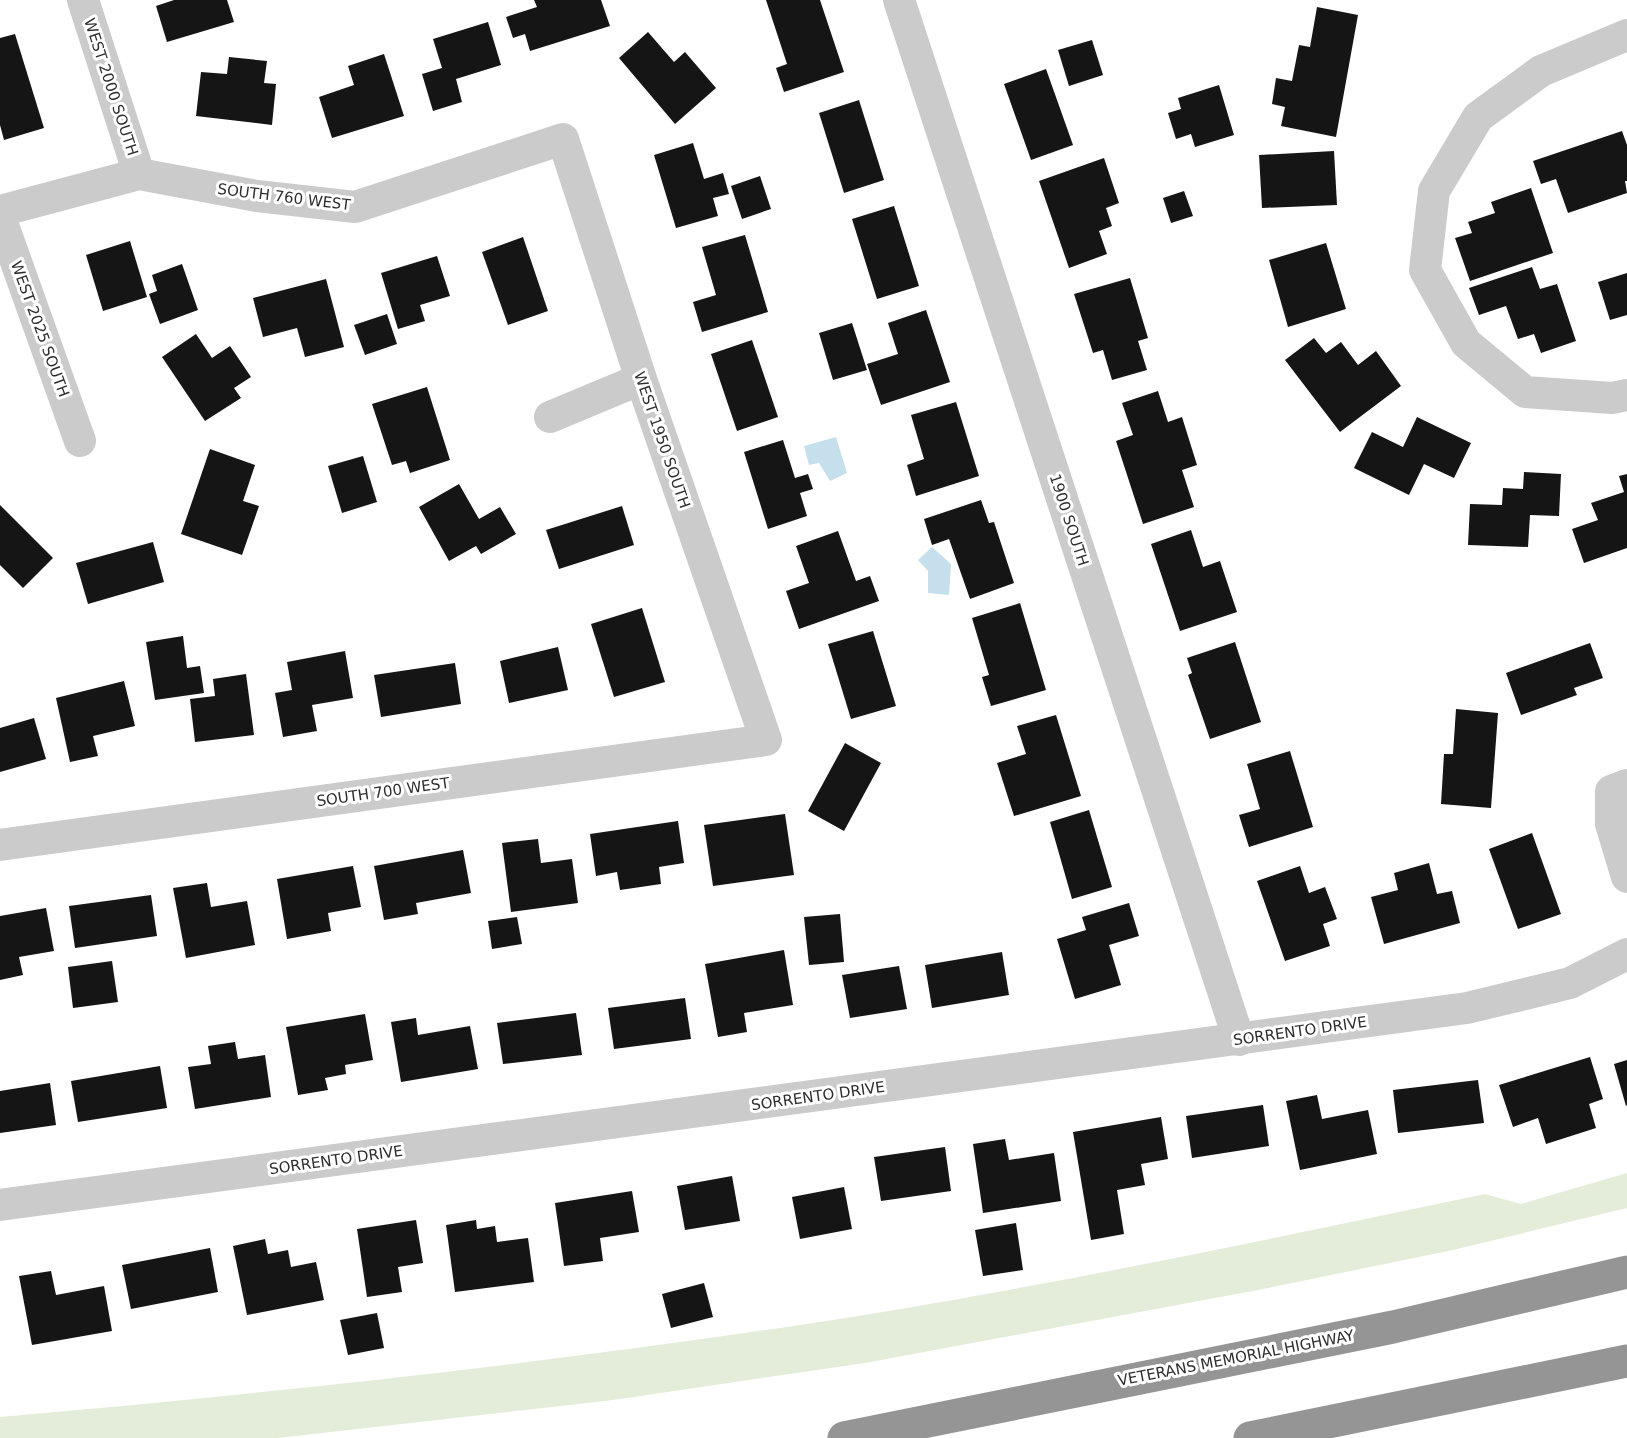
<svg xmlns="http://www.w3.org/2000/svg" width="1627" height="1438" font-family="'DejaVu Sans',sans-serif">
	<rect width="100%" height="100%" fill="#fff"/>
	<path fill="#e4ecda" d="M1627 1173V1208L1453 1250 1258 1290 865 1363 613 1400 278 1438H0V1417C261 1394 521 1366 780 1328 1017 1293 1251 1243 1485 1194L1521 1204Z"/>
	<g fill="#c5dfed">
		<path d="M836 437 847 473 830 481 819 463 809 465 804 446Z"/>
		<path d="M932 547 951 564 949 595 928 593V571L918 560Z"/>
	</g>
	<g fill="#151515">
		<path d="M174 0H227L234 22 167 42 156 6Z"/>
		<path d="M534 0H601L610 26 530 51 525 34 513 38 506 17 537 7Z"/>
		<path d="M766 0H820L844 72 784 92 776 68 787 64Z"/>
		<path d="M1317 7 1358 15 1336 137 1281 126 1285 107 1272 104 1276 78 1292 81 1299 45 1310 47Z"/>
		<path d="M488 22 501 65 456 79 462 102 433 111 422 74 442 68 433 39Z"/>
		<path d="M648 32 674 62 685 52 716 88 675 124 619 58Z"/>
		<path d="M15 34 44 128 4 140 0 125V38Z"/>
		<path d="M1092 40 1103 75 1069 86 1058 50Z"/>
		<path d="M384 54 404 116 332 138 319 97 354 85 348 66Z"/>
		<path d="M229 57 267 61 264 83 276 84 272 125 196 116 201 72 227 74Z"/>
		<path d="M1046 69 1073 145 1031 160 1004 84Z"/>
		<path d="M1219 85 1234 135 1195 147 1191 134 1176 139 1168 113 1181 109 1178 98Z"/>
		<path d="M859 100 884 180 844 193 819 113Z"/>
		<path d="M1622 131 1627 145V181H1625L1627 193 1568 213 1556 179 1541 184 1533 161Z"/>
		<path d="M693 143 704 179 723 173 729 194 713 198 718 216 676 228 654 155Z"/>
		<path d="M1334 151 1337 205 1262 208 1259 155Z"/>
		<path d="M1104 158 1119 203 1106 208 1112 226 1099 231 1107 254 1069 268 1039 181Z"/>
		<path d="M760 176 771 209 742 219 731 186Z"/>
		<path d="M1531 188 1553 253 1470 281 1455 238 1472 233 1468 222 1495 213 1491 202Z"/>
		<path d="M1184 191 1193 216 1171 223 1163 198Z"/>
		<path d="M894 206 919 286 877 299 852 219Z"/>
		<path d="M745 235 768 312 702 332 693 302 716 295 702 247Z"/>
		<path d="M523 237 548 311 508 325 482 252Z"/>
		<path d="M130 241 147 297 103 311 86 255Z"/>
		<path d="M1326 243 1346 309 1288 327 1269 260Z"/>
		<path d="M437 256 450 296 420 305 425 321 398 329 381 273Z"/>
		<path d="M182 264 198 310 160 324 149 294 157 291 152 275Z"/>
		<path d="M1532 267 1540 289 1557 284 1576 341 1541 353 1534 334 1518 339 1506 306 1479 315 1469 288Z"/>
		<path d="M1627 273V315L1610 320 1598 282Z"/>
		<path d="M1130 278 1148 338 1138 341 1147 370 1112 380 1103 350 1093 353 1074 294Z"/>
		<path d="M326 279 344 347 305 357 297 328 263 337 253 298Z"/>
		<path d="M926 310 950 382 881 405 867 364 898 354 888 323Z"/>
		<path d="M387 314 397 344 365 355 354 325Z"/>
		<path d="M852 323 867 370 833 380 819 333Z"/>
		<path d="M196 334 212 358 230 346 251 377 234 388 241 398 205 421 162 357Z"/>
		<path d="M1314 338 1326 353 1341 342 1358 365 1376 351 1401 386 1340 432 1285 360Z"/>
		<path d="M752 340 778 417 737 431 711 354Z"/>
		<path d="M427 387 450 460 410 473 406 461 392 465 372 404Z"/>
		<path d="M1158 391 1168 422 1182 417 1197 465 1182 470 1194 507 1143 524 1116 441 1133 435 1122 403Z"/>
		<path d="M956 402 979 476 916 496 907 465 924 459 911 415Z"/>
		<path d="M1417 417 1471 443 1454 478 1424 464 1409 495 1354 468 1372 432 1403 447Z"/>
		<path d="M783 440 795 478 808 474 813 489 800 493 807 516 768 529 744 452Z"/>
		<path d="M210 449 255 465 243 501 259 506 242 555 181 534Z"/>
		<path d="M363 456 377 502 342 513 328 466Z"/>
		<path d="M1524 472 1561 474 1559 516 1530 515 1528 547 1468 545 1470 504 1502 505 1503 488 1523 489Z"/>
		<path d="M1627 474V548L1584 563 1572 529 1598 520 1591 503 1624 492 1619 476Z"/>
		<path d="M459 484 479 519 500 507 516 534 481 554 476 546 449 561 419 507Z"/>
		<path d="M981 500 989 523 994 522 1014 583 970 599 949 539 932 545 924 519Z"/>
		<path d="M0 505 53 558 23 588 0 565Z"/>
		<path d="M622 506 634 545 559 569 546 530Z"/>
		<path d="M1191 530 1203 567 1220 561 1237 612 1180 631 1151 544Z"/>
		<path d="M838 531 856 581 870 576 879 601 799 629 786 591 809 583 796 546Z"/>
		<path d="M153 542 164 582 88 604 76 563Z"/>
		<path d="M1020 603 1046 690 991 706 982 677 989 675 972 618Z"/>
		<path d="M642 608 665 682 614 697 591 624Z"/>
		<path d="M873 631 896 706 851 719 828 644Z"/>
		<path d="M183 636 187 668 200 666 204 693 155 700 146 642Z"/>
		<path d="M1235 642 1261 722 1210 739 1188 675 1192 673 1187 658Z"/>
		<path d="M1590 643 1603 678 1574 688 1577 695 1521 715 1506 673Z"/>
		<path d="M558 647 568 690 509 703 500 661Z"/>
		<path d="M345 651 353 698 312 705 317 731 283 737 275 693 292 690 287 662Z"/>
		<path d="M455 663 461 704 381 717 374 675Z"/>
		<path d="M246 674 254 735 195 742 190 699 215 696 213 679Z"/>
		<path d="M124 681 135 726 93 736 98 756 70 762 56 698Z"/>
		<path d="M1456 709 1498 713 1491 808 1441 804 1444 754H1453Z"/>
		<path d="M1056 715 1081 796 1014 816 997 763 1026 754 1017 726Z"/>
		<path d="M34 718 46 759 0 772V728Z"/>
		<path d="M845 743 881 763 844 831 808 811Z"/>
		<path d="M1290 751 1313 827 1249 847 1239 815 1260 809 1247 764Z"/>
		<path d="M1089 810 1112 887 1072 899 1050 822Z"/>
		<path d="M785 814 794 875 713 886 704 825Z"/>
		<path d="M678 821 684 863 659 867 661 884 620 890 617 872 596 876 590 834Z"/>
		<path d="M1532 833 1561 914 1518 929 1489 849Z"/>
		<path d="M538 839 541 863 572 859 578 903 511 912 502 843Z"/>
		<path d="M463 850 471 893 416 903 418 914 384 920 374 866Z"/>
		<path d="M1429 863 1437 894 1452 891 1460 923 1384 944 1371 897 1398 890 1394 873Z"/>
		<path d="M353 866 361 907 328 913 331 931 287 939 277 879Z"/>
		<path d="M1300 866 1309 893 1325 887 1337 919 1323 924 1330 946 1285 961 1257 881Z"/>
		<path d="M207 883 211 907 247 901 255 945 186 958 173 888Z"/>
		<path d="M151 895 157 936 75 948 69 906Z"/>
		<path d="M1129 903 1139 936 1109 945 1121 985 1075 999 1057 939 1086 930 1082 917Z"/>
		<path d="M46 908 54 951 19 957 23 975 0 980V916Z"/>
		<path d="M840 914 844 962 809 965 804 917Z"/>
		<path d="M517 917 522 944 492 949 488 921Z"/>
		<path d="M784 950 793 1005 744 1013 747 1032 718 1037 705 964Z"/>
		<path d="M1002 952 1009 995 932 1008 925 965Z"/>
		<path d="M112 961 118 1002 73 1008 68 967Z"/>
		<path d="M899 966 907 1009 850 1018 842 975Z"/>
		<path d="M685 998 691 1039 614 1049 608 1008Z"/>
		<path d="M576 1013 582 1055 503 1064 497 1023Z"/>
		<path d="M365 1014 373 1060 345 1065 346 1074 325 1078 328 1090 298 1095 286 1027Z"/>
		<path d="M416 1018 418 1035 470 1026 478 1069 401 1082 391 1022Z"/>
		<path d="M235 1042 238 1059 265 1055 271 1097 195 1109 188 1067 211 1064 208 1046Z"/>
		<path d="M1590 1057 1603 1099 1589 1104 1596 1128 1546 1144 1538 1118 1513 1127 1499 1085Z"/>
		<path d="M1627 1060V1105L1626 1106 1614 1064Z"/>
		<path d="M160 1066 167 1108 78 1122 71 1081Z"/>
		<path d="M1478 1080 1484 1123 1398 1133 1393 1090Z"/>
		<path d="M50 1083 56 1125 0 1133V1091Z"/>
		<path d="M1317 1095 1322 1119 1368 1110 1377 1154 1300 1170 1286 1101Z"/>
		<path d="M1263 1105 1269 1146 1192 1158 1186 1116Z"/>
		<path d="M1161 1117 1168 1159 1141 1164 1145 1185 1117 1190 1124 1234 1091 1240 1073 1132Z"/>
		<path d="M1005 1139 1009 1160 1054 1153 1061 1201 983 1213 973 1144Z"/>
		<path d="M945 1147 951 1191 881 1201 874 1157Z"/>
		<path d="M732 1176 740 1221 685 1230 677 1186Z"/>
		<path d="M844 1187 852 1229 800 1239 792 1197Z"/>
		<path d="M632 1191 639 1232 600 1238 603 1261 564 1266 555 1203Z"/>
		<path d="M416 1220 423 1263 398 1267 402 1292 367 1297 357 1229Z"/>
		<path d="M476 1220 477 1229 495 1226 497 1242 528 1238 534 1282 455 1292 446 1225Z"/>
		<path d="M1016 1223 1023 1270 983 1276 975 1230Z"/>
		<path d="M265 1239 268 1254 288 1250 291 1267 316 1262 324 1300 247 1315 233 1246Z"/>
		<path d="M210 1248 218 1292 131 1309 122 1265Z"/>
		<path d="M51 1271 56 1295 104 1286 112 1331 32 1345 19 1276Z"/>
		<path d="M704 1283 713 1317 671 1328 662 1294Z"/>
		<path d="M377 1313 384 1348 348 1355 340 1320Z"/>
	</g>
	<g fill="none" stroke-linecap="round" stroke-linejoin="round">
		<g stroke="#cbcbcb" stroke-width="32">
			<path d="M83 0 139 174"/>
			<path d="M899 0 1239 1040"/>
			<path d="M1627 35 1541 71 1478 117 1434 191 1425 270 1466 343 1525 392 1612 398 1627 395"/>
			<path d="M0 211 139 174 257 196 355 207 563 139 641 379 766 740 0 845"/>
			<path d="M0 217 80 441"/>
			<path d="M550 417 641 379"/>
			<path d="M1627 785 1611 791V824L1627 877"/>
			<path d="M0 1205 1467 1008 1570 983 1627 954"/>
		</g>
		<g stroke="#959595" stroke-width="33">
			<path d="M844 1438 1393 1327 1627 1272"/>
			<path d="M1250 1438 1627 1361"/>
		</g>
	</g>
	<g text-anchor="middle" stroke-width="6" stroke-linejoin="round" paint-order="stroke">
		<g font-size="15" fill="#2e2e2e" stroke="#fff">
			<text transform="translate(111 87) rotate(72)" y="5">WEST 2000 SOUTH</text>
			<text transform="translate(284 197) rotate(7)" y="5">SOUTH 760 WEST</text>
			<text transform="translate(40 329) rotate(70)" y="5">WEST 2025 SOUTH</text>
			<text transform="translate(662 440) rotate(71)" y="5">WEST 1950 SOUTH</text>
			<text transform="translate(1069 520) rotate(72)" y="5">1900 SOUTH</text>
			<text transform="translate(383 792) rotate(-8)" y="5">SOUTH 700 WEST</text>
			<text transform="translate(1300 1031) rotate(-8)" y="5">SORRENTO DRIVE</text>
			<text transform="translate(818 1096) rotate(-8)" y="5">SORRENTO DRIVE</text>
			<text transform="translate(336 1160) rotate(-8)" y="5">SORRENTO DRIVE</text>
			<text transform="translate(1236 1358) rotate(-11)" y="5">VETERANS MEMORIAL HIGHWAY</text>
		</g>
	</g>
</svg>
